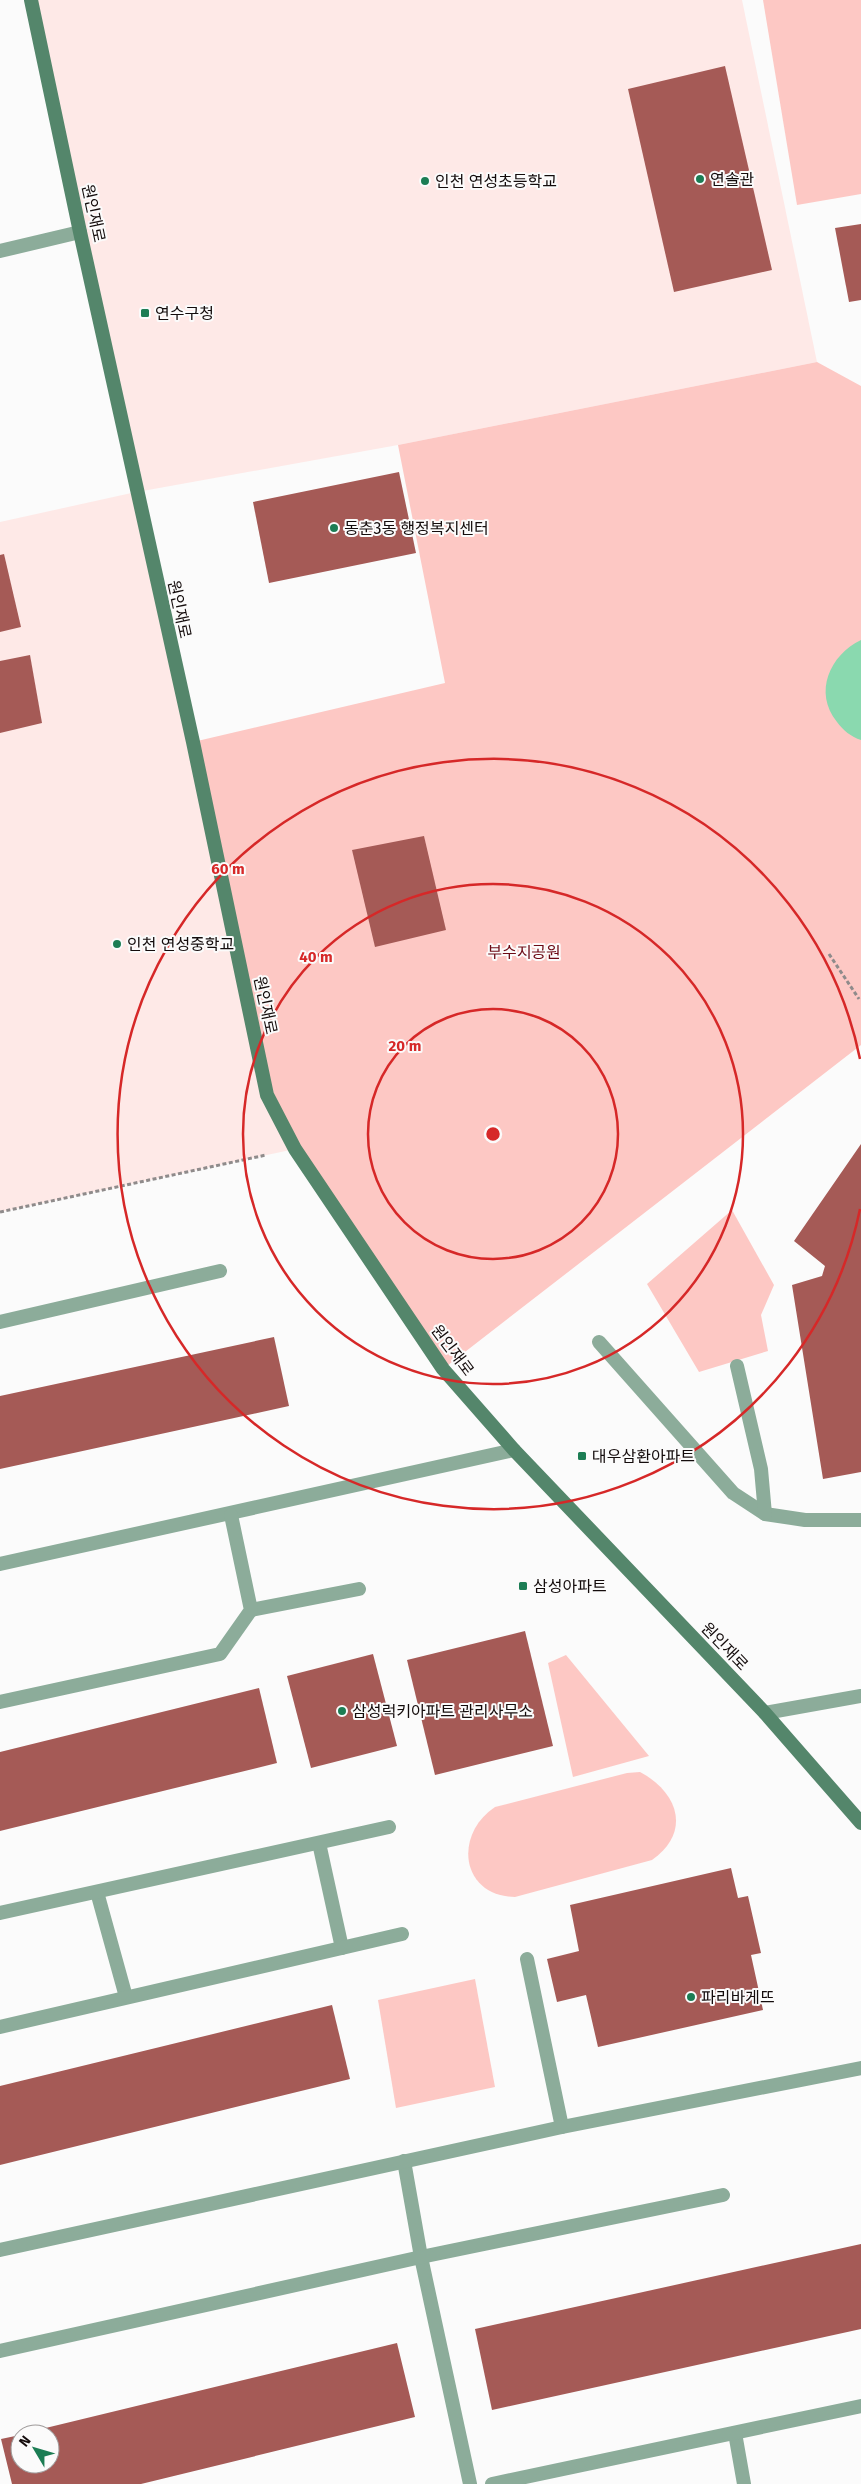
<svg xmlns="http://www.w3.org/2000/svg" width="861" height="2484" font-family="'Fira Sans','Noto Sans KR',sans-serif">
	<rect width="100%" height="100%" fill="#fbfbfb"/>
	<path fill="#fee9e7" d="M32 0H742L817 362 398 445 137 492 295 1149 0 1212V522L136 492Z"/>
	<g fill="#fdc8c4">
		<path d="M763 0H861V194L797 205Z"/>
		<path d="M817 362 861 386V1045L443 1369 267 1095 193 742 445 683 398 445Z"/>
		<path d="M732 1210 774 1285 761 1315 768 1351 699 1372 647 1284Z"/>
		<path d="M566 1655 649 1756 573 1777 548 1663Z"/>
		<path d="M640 1772C678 1792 692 1832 652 1860L515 1897C461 1896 453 1835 495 1807L627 1773Z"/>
		<path d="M475 1979 495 2087 396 2108 378 2000Z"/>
	</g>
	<path fill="#8ad9af" d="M861 640V740C851 737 843 730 837 722 813 692 830 655 861 640Z"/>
	<g fill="#a55a56">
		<path d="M725 66 772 270 674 292 628 89Z"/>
		<path d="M861 224V300L849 302 835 228Z"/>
		<path d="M399 472 416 553 269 583 253 502Z"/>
		<path d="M4 554 21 627 0 632V555Z"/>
		<path d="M30 655 42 723 0 733V661Z"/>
		<path d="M424 836 446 930 375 947 352 850Z"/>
		<path d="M861 1144V1472L823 1479 792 1285 822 1276 825 1266 794 1241Z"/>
		<path d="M274 1337 289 1406 0 1469V1396Z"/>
		<path d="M525 1631 553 1746 435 1775 407 1660Z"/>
		<path d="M373 1654 397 1746 311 1768 287 1676Z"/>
		<path d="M259 1688 277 1763 0 1831V1752Z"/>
		<path d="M731 1868 738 1898 748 1896 761 1953 751 1955 763 2010 598 2047 586 1995 557 2002 547 1959 579 1951 570 1905Z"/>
		<path d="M332 2005 350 2079 0 2165V2086Z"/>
		<path d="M861 2244V2329L492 2410 475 2329Z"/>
		<path d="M397 2343 415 2417 141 2484H12L1 2439 20 2435V2464H50V2434L25 2433Z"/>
	</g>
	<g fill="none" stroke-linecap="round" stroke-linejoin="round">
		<g stroke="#8f8b8b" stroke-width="3" stroke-dasharray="4 2.5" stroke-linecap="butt">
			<path d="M829 954 859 999"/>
			<path d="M0 1212 266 1155"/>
		</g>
		<g stroke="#8cac9a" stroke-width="14">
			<path d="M0 251 80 232"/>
			<path d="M0 1322 220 1271"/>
			<path d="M599 1342 733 1493 765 1514 805 1520H861"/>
			<path d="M737 1366 761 1469 765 1514"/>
			<path d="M0 1564 514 1450"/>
			<path d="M251 1610 359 1589"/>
			<path d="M0 1702 220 1654 251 1610 231 1515"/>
			<path d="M765 1713 861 1696"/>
			<path d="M319 1843 342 1948"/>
			<path d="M97 1892 126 1997"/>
			<path d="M0 1913 389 1827"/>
			<path d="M527 1959 562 2127"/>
			<path d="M0 2027 402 1934"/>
			<path d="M404 2161 421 2257 470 2484"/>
			<path d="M0 2250 562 2127 861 2068"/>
			<path d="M0 2351 421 2257 723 2195"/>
			<path d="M735 2433 744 2484"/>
			<path d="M492 2484 861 2406"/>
		</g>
		<path stroke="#54866b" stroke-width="14" d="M31 0 80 232 193 742 267 1095 295 1149 443 1369 514 1450 765 1713 861 1823"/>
	</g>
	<g fill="none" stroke="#d62828" stroke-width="2.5">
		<circle cx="493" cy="1134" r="125"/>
		<circle cx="493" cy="1134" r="250"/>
		<path d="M860 1209A375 375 0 1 1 860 1059"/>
	</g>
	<g fill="#1c7d54" stroke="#fbfbfb" stroke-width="2">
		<circle cx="700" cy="179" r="5"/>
		<circle cx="425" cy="181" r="5"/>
		<rect x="140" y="308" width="10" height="10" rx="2.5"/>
		<circle cx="334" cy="528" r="5"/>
		<circle cx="117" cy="944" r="5"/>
		<rect x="577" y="1451" width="10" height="10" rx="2.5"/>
		<rect x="518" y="1581" width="10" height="10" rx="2.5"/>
		<circle cx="342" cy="1711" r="5"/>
		<circle cx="691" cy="1997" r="5"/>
	</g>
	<g text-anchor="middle" stroke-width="4" stroke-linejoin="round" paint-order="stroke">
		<g font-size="16" fill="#140c0c" stroke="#fbfbfb" text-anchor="start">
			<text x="710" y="185">연솔관</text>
			<text x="435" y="187">인천 연성초등학교</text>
			<text x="155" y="319">연수구청</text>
			<text x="344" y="534">동춘3동 행정복지센터</text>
			<text x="127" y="950">인천 연성중학교</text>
			<text x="592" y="1462">대우삼환아파트</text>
			<text x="533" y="1592">삼성아파트</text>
			<text x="352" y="1717">삼성럭키아파트 관리사무소</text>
			<text x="701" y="2003">파리바게뜨</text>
		</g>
		<g font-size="16" fill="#140c0c" stroke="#fbfbfb">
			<text transform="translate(94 213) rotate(78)" y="6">원인재로</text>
			<text transform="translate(180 609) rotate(78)" y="6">원인재로</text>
			<text transform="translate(266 1005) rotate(78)" y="6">원인재로</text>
			<text transform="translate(453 1350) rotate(53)" y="6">원인재로</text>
			<text transform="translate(725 1646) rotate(46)" y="6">원인재로</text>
		</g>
		<g font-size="16" fill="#6c0914" stroke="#fbfbfb">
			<text x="524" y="958">부수지공원</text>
		</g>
	</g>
	<circle cx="493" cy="1134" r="8" fill="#d62828" stroke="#fbfbfb" stroke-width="2.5"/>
	<g font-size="15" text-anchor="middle" font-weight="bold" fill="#d62828" stroke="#fbfbfb" stroke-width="4" stroke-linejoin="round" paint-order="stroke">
		<text x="228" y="874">60 m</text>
		<text x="316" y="962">40 m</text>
		<text x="405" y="1051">20 m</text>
	</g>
	<g transform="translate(35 2449) rotate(308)"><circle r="24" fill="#fbfbfb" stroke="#9f9b9b"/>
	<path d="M0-4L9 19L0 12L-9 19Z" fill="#1c7d54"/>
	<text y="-8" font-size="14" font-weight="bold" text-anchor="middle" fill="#140c0c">N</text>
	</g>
</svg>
